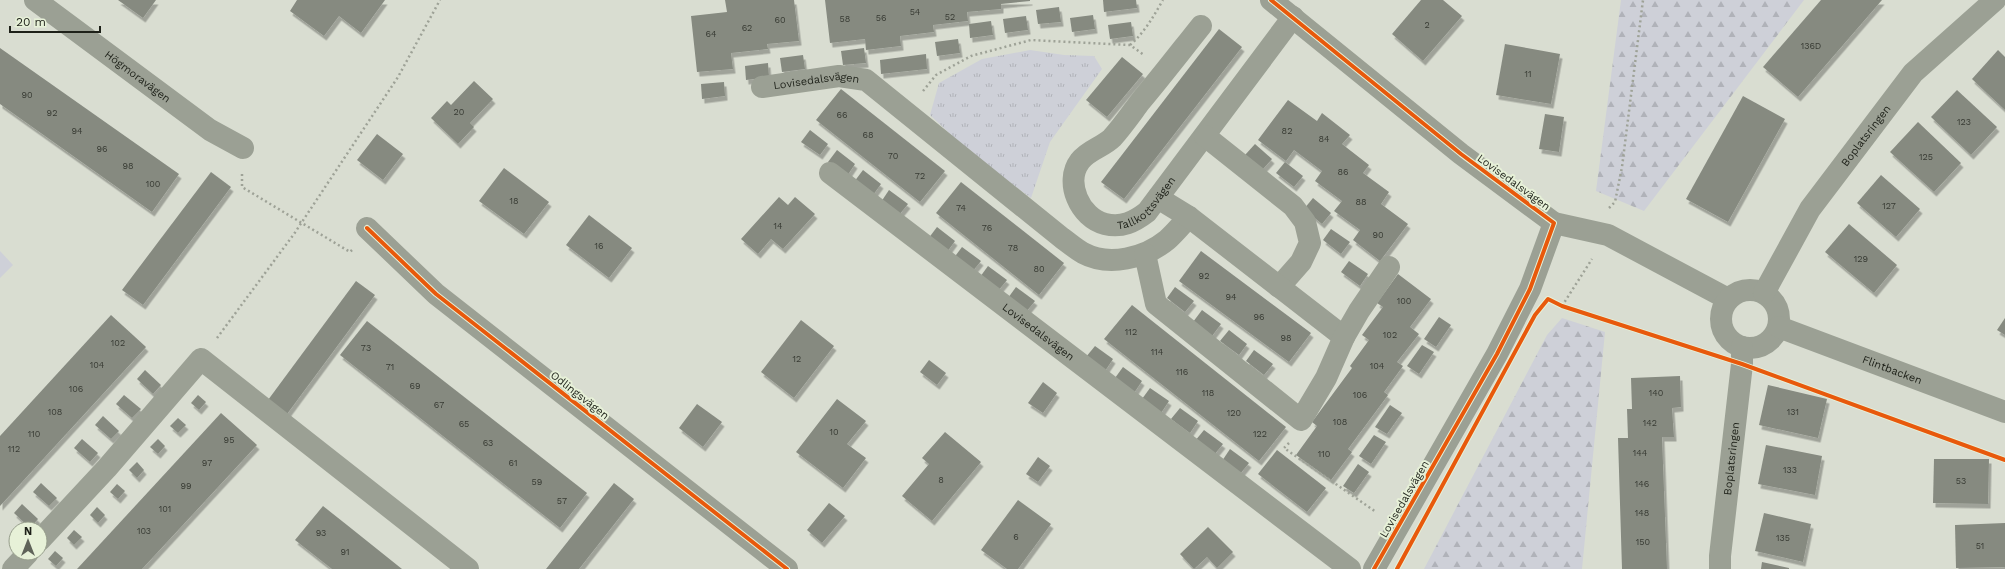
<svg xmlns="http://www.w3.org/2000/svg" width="2005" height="569" font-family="'Work Sans',sans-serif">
	<defs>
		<pattern id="grass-tufts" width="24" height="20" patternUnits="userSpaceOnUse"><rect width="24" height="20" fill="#ced0d8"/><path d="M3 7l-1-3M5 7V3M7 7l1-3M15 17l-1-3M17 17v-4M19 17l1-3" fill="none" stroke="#b0b2b9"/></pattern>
		<pattern id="forest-firs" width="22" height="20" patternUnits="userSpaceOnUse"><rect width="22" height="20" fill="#ced0d8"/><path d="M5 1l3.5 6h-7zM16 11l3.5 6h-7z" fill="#b0b2b9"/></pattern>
		<filter id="shadow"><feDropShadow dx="2.5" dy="4.5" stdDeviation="0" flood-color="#0004"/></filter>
	</defs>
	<rect width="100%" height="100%" fill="#d9ddd1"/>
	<path fill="url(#grass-tufts)" d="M1030 50 1064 55 1094 56 1102 69 1050 142 1031 198 970 153 930 115 939 83 982 59Z"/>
	<g fill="url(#forest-firs)">
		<path d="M1621 0H1804L1644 211 1596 191Z"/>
		<path d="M1562 318 1605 332 1582 569H1424L1547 335Z"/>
	</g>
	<path fill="#ced0d8" d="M0 251 13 265 0 278Z"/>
	<g fill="#868a80" filter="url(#shadow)">
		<path d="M118 0H156L143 18Z"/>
		<path d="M297 0H385L361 33 339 16 324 36 290 11Z"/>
		<path d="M725 0H794L799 41 767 44 768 49 731 53 733 69 697 72 691 16 727 12Z"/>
		<path d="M825 0H1030V1L1001 4V9L967 12 968 21 933 25 934 32 900 36 901 46 866 50 865 39 830 43Z"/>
		<path d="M1103 0H1136L1137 8 1104 12Z"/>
		<path d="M1421 0H1443L1462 16 1423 61 1392 34Z"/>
		<path d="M1821 0H1882L1798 97 1763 67Z"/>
		<path d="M1059 7 1061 22 1038 24 1036 10Z"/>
		<path d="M1093 15 1095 29 1072 32 1070 18Z"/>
		<path d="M1026 16 1028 30 1005 33 1003 19Z"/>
		<path d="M991 21 993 35 970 38 969 24Z"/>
		<path d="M1131 22 1133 36 1110 39 1108 25Z"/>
		<path d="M1219 29 1242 47 1124 199 1101 182Z"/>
		<path d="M958 39 960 53 937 56 935 42Z"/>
		<path d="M1505 44 1560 54 1551 104 1496 95Z"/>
		<path d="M0 48 179 174 152 212 0 104Z"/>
		<path d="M864 48 866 63 843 65 841 51Z"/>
		<path d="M1998 50 2005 57V110L1972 79Z"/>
		<path d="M926 54 927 69 881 74 880 60Z"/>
		<path d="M803 55 805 69 782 72 780 58Z"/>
		<path d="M1122 57 1143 74 1107 117 1086 100Z"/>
		<path d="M768 63 769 77 746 80 745 66Z"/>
		<path d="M474 81 493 99 470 123 474 127 458 144 431 118 447 101 451 105Z"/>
		<path d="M724 82 725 96 702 99 701 84Z"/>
		<path d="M841 89 945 171 920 202 816 120Z"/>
		<path d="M1957 90 1997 127 1971 155 1931 117Z"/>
		<path d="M1743 96 1785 119 1728 222 1686 199Z"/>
		<path d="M1288 100 1317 121 1322 113 1350 135 1342 144 1369 165 1363 173 1389 192 1381 204 1408 224 1380 261 1353 240 1360 230 1334 211 1342 201 1315 181 1322 171 1294 150 1286 161 1258 140Z"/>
		<path d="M1545 114 1564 117 1559 152 1539 149Z"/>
		<path d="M1918 122 1961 163 1934 192 1890 152Z"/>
		<path d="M810 130 828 144 820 155 801 142Z"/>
		<path d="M377 134 403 154 383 180 357 160Z"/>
		<path d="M1255 144 1272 159 1263 169 1245 155Z"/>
		<path d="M837 150 855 164 847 176 828 162Z"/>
		<path d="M1285 162 1303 176 1294 187 1276 173Z"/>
		<path d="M504 168 549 202 524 234 479 201Z"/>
		<path d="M863 170 881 184 873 195 854 182Z"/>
		<path d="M211 172 231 187 143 305 122 290Z"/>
		<path d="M1881 175 1920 209 1896 237 1857 203Z"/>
		<path d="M961 182 1064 263 1039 295 936 213Z"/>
		<path d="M889 190 908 204 899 215 881 202Z"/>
		<path d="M779 197 788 205 795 197 815 214 783 249 771 239 758 254 741 239Z"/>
		<path d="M1313 198 1331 213 1322 224 1304 209Z"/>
		<path d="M589 215 632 248 609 278 566 245Z"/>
		<path d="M1849 224 1897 265 1874 293 1825 252Z"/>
		<path d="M937 227 955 241 947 252 928 239Z"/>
		<path d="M1331 229 1350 242 1341 254 1323 240Z"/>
		<path d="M962 247 981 261 972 272 953 259Z"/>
		<path d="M1201 251 1311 333 1289 362 1179 281Z"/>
		<path d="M1349 261 1368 274 1360 286 1341 272Z"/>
		<path d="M988 266 1007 280 998 291 980 277Z"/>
		<path d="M1398 274 1431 299 1410 327 1419 334 1397 362 1403 366 1384 392 1388 395 1348 449 1352 452 1331 480 1296 455 1317 426 1312 422 1352 368 1350 366 1369 340 1362 335 1383 307 1377 303Z"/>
		<path d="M356 281 375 295 287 414 268 400Z"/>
		<path d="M1016 287 1035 301 1026 312 1008 298Z"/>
		<path d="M1175 287 1194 301 1185 312 1167 298Z"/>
		<path d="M1132 305 1286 427 1259 461 1104 339Z"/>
		<path d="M1202 310 1221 324 1212 336 1193 322Z"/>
		<path d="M111 315 146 347 0 506V436Z"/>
		<path d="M1439 317 1451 325 1436 347 1424 339Z"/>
		<path d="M2005 318V335L1997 330Z"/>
		<path d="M801 320 834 346 794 398 761 372Z"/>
		<path d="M367 321 587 493 560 528 340 355Z"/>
		<path d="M1229 330 1247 344 1239 355 1220 341Z"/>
		<path d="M1422 345 1434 352 1419 374 1407 366Z"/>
		<path d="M1095 346 1113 359 1105 371 1086 357Z"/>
		<path d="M1254 350 1273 364 1264 375 1246 361Z"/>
		<path d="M929 360 946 373 937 385 920 372Z"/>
		<path d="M1123 367 1142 381 1134 393 1115 378Z"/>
		<path d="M145 370 161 385 153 394 137 379Z"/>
		<path d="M1680 376 1681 407 1672 408 1674 437H1662L1667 569H1622L1618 438H1628L1627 409H1632L1631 378Z"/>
		<path d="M1043 382 1057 393 1043 413 1028 403Z"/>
		<path d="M1768 385 1827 399 1818 438 1759 425Z"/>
		<path d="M1150 388 1169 401 1161 413 1142 399Z"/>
		<path d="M124 395 141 409 132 418 116 404Z"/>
		<path d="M198 395 206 402 199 410 191 403Z"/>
		<path d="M837 399 866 421 847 444 866 458 843 488 796 452Z"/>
		<path d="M697 404 722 422 703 447 679 428Z"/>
		<path d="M1390 405 1402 413 1387 434 1375 427Z"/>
		<path d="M1180 408 1198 421 1190 433 1171 419Z"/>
		<path d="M221 413 257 445 194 513 142 569H77Z"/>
		<path d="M103 416 119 431 111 439 95 425Z"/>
		<path d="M178 418 186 425 178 433 170 426Z"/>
		<path d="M1204 430 1223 444 1214 455 1195 441Z"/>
		<path d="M945 432 981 462 932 521 902 496 929 464 922 458Z"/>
		<path d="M1374 435 1386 442 1371 464 1359 456Z"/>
		<path d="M82 439 98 453 90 462 74 448Z"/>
		<path d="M158 439 165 446 158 454 150 447Z"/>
		<path d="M1766 445 1822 456 1815 495 1758 484Z"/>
		<path d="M1230 449 1249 463 1240 474 1222 461Z"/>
		<path d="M1277 450 1326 488 1307 512 1258 474Z"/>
		<path d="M1038 457 1050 466 1038 482 1026 474Z"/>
		<path d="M1934 459H1989L1988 504 1933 503Z"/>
		<path d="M137 462 144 470 137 478 129 470Z"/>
		<path d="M1358 464 1369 472 1354 493 1343 486Z"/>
		<path d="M41 483 57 498 49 506 33 492Z"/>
		<path d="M614 483 634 499 579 569H546Z"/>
		<path d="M117 484 125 491 118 499 110 492Z"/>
		<path d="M1018 500 1051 524 1018 569H1007L981 550Z"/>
		<path d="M829 503 845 516 822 543 807 530Z"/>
		<path d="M22 504 38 519 30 528 14 513Z"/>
		<path d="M323 506 347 525 402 569H332L295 540Z"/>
		<path d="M97 507 105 515 98 523 90 515Z"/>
		<path d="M1764 513 1811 524 1803 562 1755 551Z"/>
		<path d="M2005 523V567L1956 568 1955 525Z"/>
		<path d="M1208 527 1233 552 1217 568 1207 557 1194 569 1180 554Z"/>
		<path d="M74 530 82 537 74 545 67 538Z"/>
		<path d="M55 551 63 558 56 566 48 559Z"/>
		<path d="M1762 562 1789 568V569H1761Z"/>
	</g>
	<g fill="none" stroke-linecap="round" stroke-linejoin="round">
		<g stroke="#9ea297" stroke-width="2.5" stroke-dasharray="2 3" stroke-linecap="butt">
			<path d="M1130 45C1145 32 1153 17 1163 0"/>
			<path d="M923 91 936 75 971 56 1031 40 1130 45 1144 55"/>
			<path d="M242 174V187L350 252 352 250"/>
			<path d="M1609 208 1615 202 1622 167 1643 0"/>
			<path d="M1562 306 1592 259"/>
			<path d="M217 338 294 234 398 77 440 0"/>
			<path d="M1289 443 1284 448 1376 512"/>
		</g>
		<g stroke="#9ba094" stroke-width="22">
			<path id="s1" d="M35 0 210 130 243 148"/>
			<path d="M1271 0 1461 154 1554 223 1530 289 1497 354 1374 569"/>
			<path id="s2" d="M1201 26C1181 51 1161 77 1140 102 1131 114 1122 127 1112 138 1103 147 1088 150 1080 161 1064 182 1080 218 1105 224 1122 228 1134 222 1147 212L1293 17"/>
			<path id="s3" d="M762 87 839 76 866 80 1062 238C1069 243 1076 249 1083 253 1109 267 1145 258 1167 240 1175 233 1182 224 1189 217"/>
			<path d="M1205 136 1293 206 1305 222 1310 243 1301 262 1279 287"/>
			<path id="s4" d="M830 173 1350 569"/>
			<path d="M1158 198 1189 217 1344 337"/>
			<path d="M1554 223 1608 235 1728 299"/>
			<path d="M367 228 436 294 787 569"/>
			<path d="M1145 254 1156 304 1301 420 1326 378 1344 337 1359 311 1389 267"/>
			<circle cx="1750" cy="319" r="29"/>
			<path id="s5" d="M1764 293 1810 209 1913 73 1995 0"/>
			<path id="s6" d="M1779 327 2005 412"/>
			<path d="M40 540 107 468 201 359 468 569"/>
			<path d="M13 569 28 553"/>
			<path id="s7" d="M1720 569V556L1742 364V347"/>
		</g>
		<defs>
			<g id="cycleway">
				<path d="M1271 0 1461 154 1554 223 1530 289 1497 354 1374 569"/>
				<path d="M367 228 436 294 787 569"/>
				<path d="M1397 569 1535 315 1548 299 1562 306 1742 364 2005 460"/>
			</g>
		</defs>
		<use href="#cycleway" stroke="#e7f1d8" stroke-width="6"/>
		<use href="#cycleway" stroke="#e8590c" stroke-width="4"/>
	</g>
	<g text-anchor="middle" stroke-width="4" stroke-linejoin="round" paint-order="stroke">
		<g font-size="9" fill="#383b33">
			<text x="915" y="15">54</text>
			<text x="950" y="20">52</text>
			<text x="881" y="21">56</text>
			<text x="845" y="22">58</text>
			<text x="780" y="23">60</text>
			<text x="1427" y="28">2</text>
			<text x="747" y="31">62</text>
			<text x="711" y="37">64</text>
			<text x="1811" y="49">136D</text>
			<text x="1528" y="77">11</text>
			<text x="27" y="98">90</text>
			<text x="459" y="115">20</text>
			<text x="52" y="116">92</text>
			<text x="842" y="118">66</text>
			<text x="1964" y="125">123</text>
			<text x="77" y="134">94</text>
			<text x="1287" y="134">82</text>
			<text x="868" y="138">68</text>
			<text x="1324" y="142">84</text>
			<text x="102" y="152">96</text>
			<text x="893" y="159">70</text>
			<text x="1926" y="160">125</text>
			<text x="128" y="169">98</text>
			<text x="1343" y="175">86</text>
			<text x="920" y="179">72</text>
			<text x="153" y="187">100</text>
			<text x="514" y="204">18</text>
			<text x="1361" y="205">88</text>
			<text x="1889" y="209">127</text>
			<text x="961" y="211">74</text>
			<text x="778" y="229">14</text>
			<text x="987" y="231">76</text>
			<text x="1378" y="238">90</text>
			<text x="599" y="249">16</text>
			<text x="1013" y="251">78</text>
			<text x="1861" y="262">129</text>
			<text x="1039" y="272">80</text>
			<text x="1204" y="279">92</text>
			<text x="1231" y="300">94</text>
			<text x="1404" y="304">100</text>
			<text x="1259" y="320">96</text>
			<text x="1131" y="335">112</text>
			<text x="1390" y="338">102</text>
			<text x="1286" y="341">98</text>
			<text x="118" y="346">102</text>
			<text x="366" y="351">73</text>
			<text x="1157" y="355">114</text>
			<text x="797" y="362">12</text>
			<text x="97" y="368">104</text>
			<text x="1377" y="369">104</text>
			<text x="390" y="370">71</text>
			<text x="1182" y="375">116</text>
			<text x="415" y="389">69</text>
			<text x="76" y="392">106</text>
			<text x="1208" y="396">118</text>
			<text x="1656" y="396">140</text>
			<text x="1360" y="398">106</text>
			<text x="439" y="408">67</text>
			<text x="55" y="415">108</text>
			<text x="1793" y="415">131</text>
			<text x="1234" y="416">120</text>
			<text x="1340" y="425">108</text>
			<text x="1650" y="426">142</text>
			<text x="464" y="427">65</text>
			<text x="834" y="435">10</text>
			<text x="34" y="437">110</text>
			<text x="1260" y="437">122</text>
			<text x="229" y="443">95</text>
			<text x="488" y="446">63</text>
			<text x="14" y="452">112</text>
			<text x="1640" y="456">144</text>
			<text x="1324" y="457">110</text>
			<text x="207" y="466">97</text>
			<text x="513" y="466">61</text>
			<text x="1790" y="473">133</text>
			<text x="941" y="483">8</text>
			<text x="1961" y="484">53</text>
			<text x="537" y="485">59</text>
			<text x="1642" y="487">146</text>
			<text x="186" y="489">99</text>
			<text x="562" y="504">57</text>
			<text x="165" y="512">101</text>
			<text x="1642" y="516">148</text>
			<text x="144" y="534">103</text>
			<text x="321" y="536">93</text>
			<text x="1016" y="540">6</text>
			<text x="1783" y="541">135</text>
			<text x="1643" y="545">150</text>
			<text x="1980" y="549">51</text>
			<text x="345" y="555">91</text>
		</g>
		<g font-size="11" fill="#1e2119" stroke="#e7f1d8">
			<text dy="4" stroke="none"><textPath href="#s1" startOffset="128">Högmoravägen</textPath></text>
			<text dy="4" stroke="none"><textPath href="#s3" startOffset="55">Lovisedalsvägen</textPath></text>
			<text dy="4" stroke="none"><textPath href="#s5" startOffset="188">Boplatsringen</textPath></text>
			<text transform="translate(1514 182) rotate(36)" y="4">Lovisedalsvägen</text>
			<text dy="4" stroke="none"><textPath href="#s2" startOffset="311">Tallkottsvägen</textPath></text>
			<text dy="4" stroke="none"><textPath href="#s4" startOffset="262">Lovisedalsvägen</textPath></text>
			<text dy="4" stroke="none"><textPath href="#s6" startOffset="121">Flintbacken</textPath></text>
			<text transform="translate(580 395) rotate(38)" y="4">Odlingsvägen</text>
			<text dy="4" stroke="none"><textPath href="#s7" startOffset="111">Boplatsringen</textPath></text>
			<text transform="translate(1404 499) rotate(-60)" y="4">Lovisedalsvägen</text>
		</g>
	</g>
	<g transform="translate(28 541)"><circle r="19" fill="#e7f1d8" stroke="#979e8c"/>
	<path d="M0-3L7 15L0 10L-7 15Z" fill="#5f6359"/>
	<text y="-6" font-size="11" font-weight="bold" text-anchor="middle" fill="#1e2119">N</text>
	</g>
	<path d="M10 26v6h90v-6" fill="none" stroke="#1e2119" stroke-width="2"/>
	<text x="16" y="26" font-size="12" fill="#1e2119" stroke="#e7f1d8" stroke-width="3" paint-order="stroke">20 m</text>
</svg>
